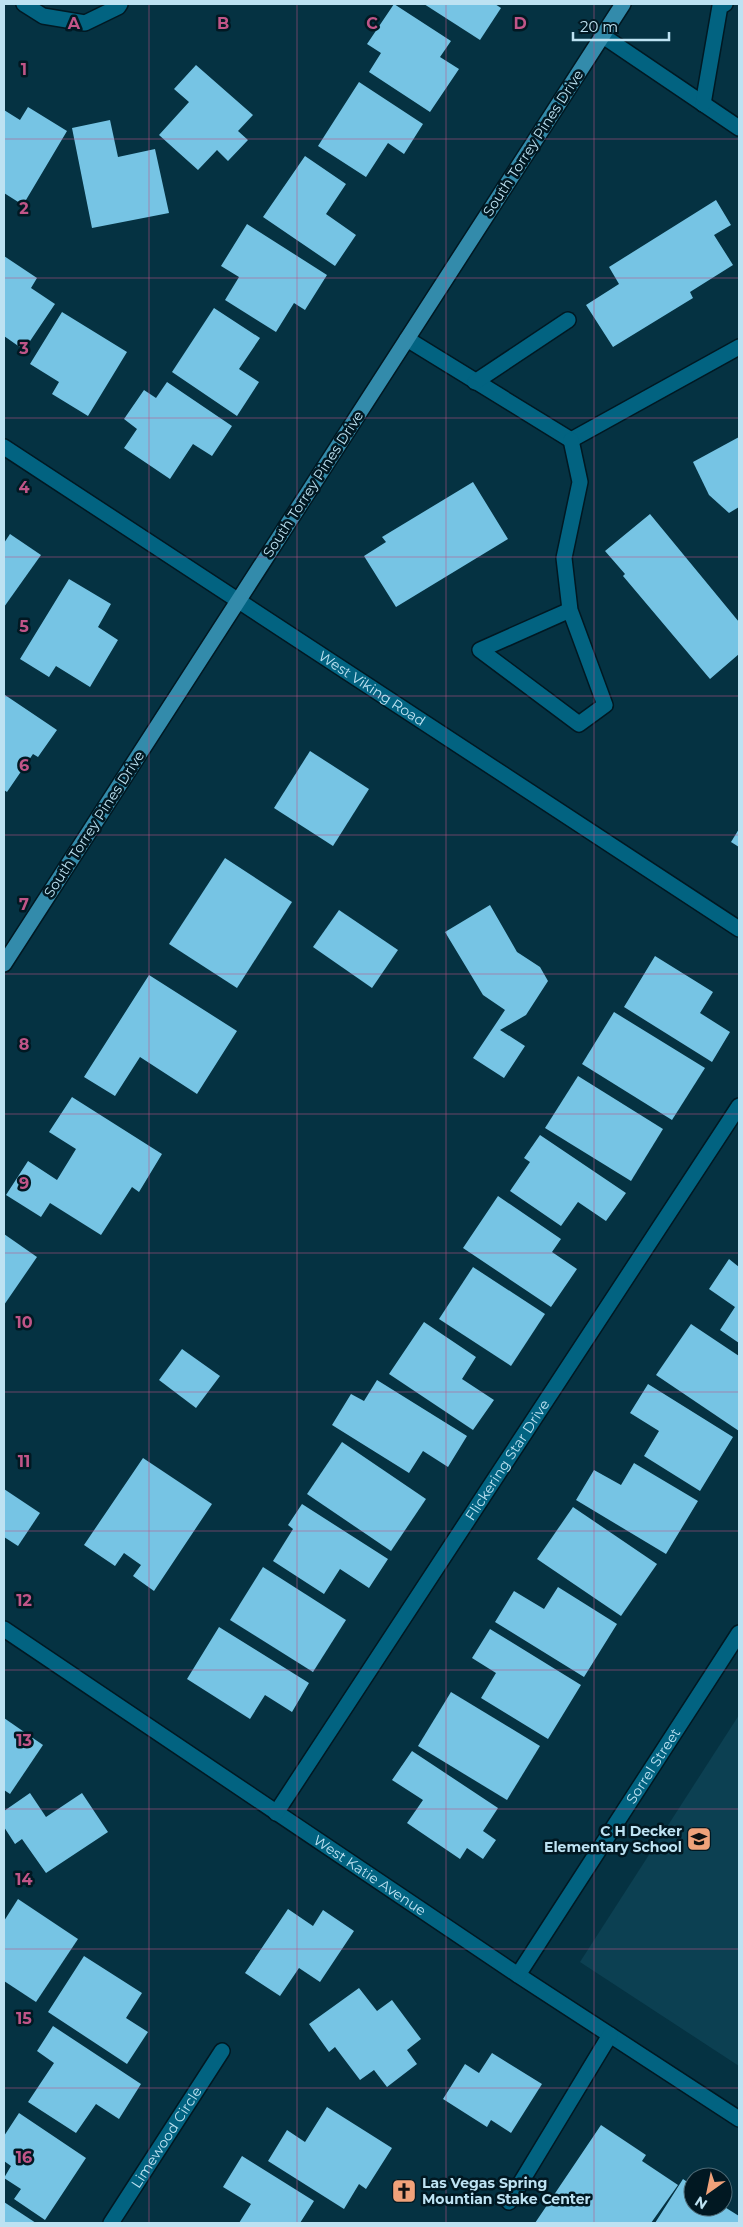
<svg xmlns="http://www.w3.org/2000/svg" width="743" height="2227" font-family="Montserrat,sans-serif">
	<rect width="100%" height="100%" fill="#053242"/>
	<path fill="#0c4052" d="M739 1715V2066L580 1962Z"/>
	<g fill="#76c4e4">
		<path d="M394 4 451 41 440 57 459 69 430 112 369 72 381 53 367 44Z"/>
		<path d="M424 4H495L501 8 480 40Z"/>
		<path d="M196 65 253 115 238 131 248 140 228 161 217 150 198 170 159 135 189 102 174 89Z"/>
		<path d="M359 82 423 124 404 154 388 143 366 177 318 146Z"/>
		<path d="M28 107 67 131 23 205 4 193V110L20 120Z"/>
		<path d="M110 120 118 157 155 149 169 213 92 228 72 128Z"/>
		<path d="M305 156 346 184 326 214 356 235 335 266 263 217Z"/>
		<path d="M716 200 731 225 714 235 733 265 690 292 693 298 613 347 586 305 619 284 609 267Z"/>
		<path d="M247 224 327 275 305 310 294 303 276 332 225 300 239 277 221 266Z"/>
		<path d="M4 256 37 278 31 288 55 304 24 350 4 336Z"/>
		<path d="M214 308 260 338 239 369 259 382 237 416 172 372Z"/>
		<path d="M62 312 127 352 88 416 52 394 59 382 30 364Z"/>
		<path d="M167 382 232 426 212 456 193 444 170 479 124 448 137 429 124 419 144 390 156 398Z"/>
		<path d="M739 437V507L729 513 709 495 693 462Z"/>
		<path d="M473 482 508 539 396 607 364 556 386 542 382 537Z"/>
		<path d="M650 514 739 622V654L710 679 623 576 625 574 605 551Z"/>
		<path d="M10 534 41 555 4 607V543Z"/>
		<path d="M69 579 111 604 98 627 118 640 90 687 56 666 49 677 20 659Z"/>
		<path d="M5 695 57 730 38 757 33 754 7 792 4 790Z"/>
		<path d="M310 751 369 789 333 846 274 808Z"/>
		<path d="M739 829V847L731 842Z"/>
		<path d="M225 858 292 902 237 988 169 944Z"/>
		<path d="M490 905 517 952 540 967 548 981 526 1015 500 1030 525 1046 504 1078 473 1058 505 1010 483 995 445 932Z"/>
		<path d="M339 910 398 950 372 988 313 947Z"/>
		<path d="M655 956 713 992 700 1013 730 1032 712 1062 624 1007Z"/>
		<path d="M149 975 237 1031 197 1094 140 1057 115 1096 84 1077Z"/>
		<path d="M614 1012 705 1068 672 1120 582 1064Z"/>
		<path d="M578 1076 663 1129 631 1181 545 1128Z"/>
		<path d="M72 1097 162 1154 139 1192 132 1187 101 1235 50 1203 41 1217 6 1195 28 1161 57 1180 76 1149 49 1132Z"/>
		<path d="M540 1135 626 1193 606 1221 578 1202 561 1226 510 1191 530 1162 524 1158Z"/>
		<path d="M498 1196 561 1239 552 1252 577 1269 551 1307 463 1248Z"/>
		<path d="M4 1234 37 1257 4 1305Z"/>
		<path d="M729 1259 739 1267V1343L720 1330 735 1307 709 1289Z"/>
		<path d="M473 1267 545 1314 511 1366 439 1319Z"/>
		<path d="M424 1322 476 1357 462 1379 494 1400 473 1430 389 1374Z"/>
		<path d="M691 1324 739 1356V1431L656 1375Z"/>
		<path d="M182 1349 220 1376 196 1408 159 1380Z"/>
		<path d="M377 1380 467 1436 448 1467 423 1451 409 1473 332 1425 351 1394 364 1401Z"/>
		<path d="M648 1384 733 1437 700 1491 644 1456 659 1431 630 1413Z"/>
		<path d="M342 1442 426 1499 391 1551 307 1494Z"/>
		<path d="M143 1458 212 1504 154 1591 133 1576 141 1565 124 1553 115 1566 84 1545Z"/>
		<path d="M634 1463 698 1501 666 1554 576 1500 594 1470 621 1485Z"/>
		<path d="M4 1489 40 1513 18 1546 4 1537Z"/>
		<path d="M302 1504 388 1559 369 1588 340 1569 324 1594 273 1561 293 1529 288 1525Z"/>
		<path d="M573 1507 657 1564 621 1616 537 1559Z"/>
		<path d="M263 1567 346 1620 313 1672 230 1620Z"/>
		<path d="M558 1587 617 1624 584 1677 495 1622 514 1591 544 1609Z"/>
		<path d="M219 1627 309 1683 292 1712 265 1695 250 1719 187 1679Z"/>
		<path d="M490 1629 581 1685 548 1739 481 1698 496 1673 472 1658Z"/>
		<path d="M451 1692 540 1746 507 1800 418 1746Z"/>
		<path d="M4 1718 43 1745 10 1794 4 1790Z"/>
		<path d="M412 1751 498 1808 483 1831 496 1840 483 1859 467 1848 460 1859 407 1823 423 1800 392 1780Z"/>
		<path d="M30 1793 46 1817 82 1793 108 1832 46 1873 22 1839 15 1844 4 1827V1811Z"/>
		<path d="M18 1899 78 1939 36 2002 4 1981V1921Z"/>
		<path d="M288 1909 313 1926 323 1910 354 1931 320 1982 299 1968 280 1996 245 1973Z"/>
		<path d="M84 1956 142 1993 126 2018 148 2032 127 2064 48 2012Z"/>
		<path d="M359 1988 377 2011 392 2000 421 2039 407 2050 417 2064 387 2087 374 2070 360 2080 335 2047 329 2052 309 2024Z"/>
		<path d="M53 2026 141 2084 119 2119 96 2104 76 2133 28 2102 54 2063 37 2051Z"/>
		<path d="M492 2053 542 2084 511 2133 491 2120 487 2127 443 2099 465 2064 479 2073Z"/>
		<path d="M327 2107 392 2148 366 2189 359 2184 344 2209 268 2161 287 2130 305 2142Z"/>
		<path d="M19 2113 86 2158 45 2220 14 2199 21 2189 4 2178 11 2166 4 2161V2136Z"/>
		<path d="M601 2125 646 2155 642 2161 678 2185 651 2223H535Z"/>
		<path d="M242 2156 314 2201 300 2223H239L251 2204 223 2187Z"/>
		<path d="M683 2179 693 2186V2207L723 2206 739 2216V2223H655Z"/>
		<path d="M4 2202 36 2223H4Z"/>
	</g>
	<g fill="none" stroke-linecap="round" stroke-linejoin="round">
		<defs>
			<g id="minor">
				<path d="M24 4 43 16 85 23 118 7 120 4"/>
				<path d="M603 36 739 128"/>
				<path d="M703 104 720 6 725 4"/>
				<path d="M407 339 571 440 739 347"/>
				<path d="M475 382 568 320"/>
				<path id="s1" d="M4 447 739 929"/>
				<path d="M570 610 605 705 579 724 480 650 570 610 564 558 580 482 571 440"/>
				<path id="s2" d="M4 1629 518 1975 739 2119"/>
				<path id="s3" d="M276 1813 739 1106"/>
				<path id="s4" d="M518 1975 739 1633"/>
				<path d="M509 2202 610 2035"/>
				<path id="s5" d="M111 2223 222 2051"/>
			</g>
			<path id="major" d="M4 964 623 4"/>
		</defs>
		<use href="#minor" stroke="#011822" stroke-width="18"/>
		<use href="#major" stroke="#011822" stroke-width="18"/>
		<use href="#minor" stroke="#026381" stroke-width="15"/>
		<use href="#major" stroke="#338bab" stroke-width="15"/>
	</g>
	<path fill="none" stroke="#c05588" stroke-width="1" stroke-opacity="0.55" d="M149 4V2223M297 4V2223M446 4V2223M594 4V2223M4 139H739M4 278H739M4 418H739M4 557H739M4 696H739M4 835H739M4 974H739M4 1114H739M4 1253H739M4 1392H739M4 1531H739M4 1670H739M4 1809H739M4 1949H739M4 2088H739"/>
	<defs>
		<symbol id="school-square" viewBox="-11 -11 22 22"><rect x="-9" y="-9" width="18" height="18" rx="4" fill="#f0a27a" stroke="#011822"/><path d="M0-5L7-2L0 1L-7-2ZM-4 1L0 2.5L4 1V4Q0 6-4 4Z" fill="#111"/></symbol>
		<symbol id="church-square" viewBox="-11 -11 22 22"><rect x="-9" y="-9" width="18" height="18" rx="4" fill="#f0a27a" stroke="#011822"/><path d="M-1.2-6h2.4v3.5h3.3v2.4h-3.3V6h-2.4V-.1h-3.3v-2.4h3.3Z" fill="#111"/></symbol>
	</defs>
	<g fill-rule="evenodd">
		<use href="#school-square" x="685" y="1825" width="28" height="28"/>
		<use href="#church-square" x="390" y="2177" width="28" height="28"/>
	</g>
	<g text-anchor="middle" stroke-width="5" stroke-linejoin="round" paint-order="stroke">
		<g font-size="14" fill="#bde2f2" stroke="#011822">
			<text transform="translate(533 143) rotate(-57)" y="5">South Torrey Pines Drive</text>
			<text transform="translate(313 484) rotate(-57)" y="5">South Torrey Pines Drive</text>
			<text dy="5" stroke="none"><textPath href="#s1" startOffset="440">West Viking Road</textPath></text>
			<text transform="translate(94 824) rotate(-57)" y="5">South Torrey Pines Drive</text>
			<text dy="5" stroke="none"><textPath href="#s3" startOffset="422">Flickering Star Drive</textPath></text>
			<text dy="5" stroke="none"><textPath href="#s4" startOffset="249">Sorrel Street</textPath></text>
			<text dy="5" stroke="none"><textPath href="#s2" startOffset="441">West Katie Avenue</textPath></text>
			<text dy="5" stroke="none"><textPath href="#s5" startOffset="102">Limewood Circle</textPath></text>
		</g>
		<g font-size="14" font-weight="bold" fill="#bde2f2" stroke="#011822" text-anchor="end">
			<text x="682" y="1836">C H Decker<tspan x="682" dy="16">Elementary School</tspan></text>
			<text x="422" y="2188" text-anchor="start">Las Vegas Spring<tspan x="422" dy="16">Mountian Stake Center</tspan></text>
		</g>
	</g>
	<g font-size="16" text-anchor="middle" font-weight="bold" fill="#c05588" stroke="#011822" stroke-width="5" stroke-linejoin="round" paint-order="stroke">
		<text x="74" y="29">A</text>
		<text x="223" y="29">B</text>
		<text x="372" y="29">C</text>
		<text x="520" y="29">D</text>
		<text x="24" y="75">1</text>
		<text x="24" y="214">2</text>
		<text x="24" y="354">3</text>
		<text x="24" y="493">4</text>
		<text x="24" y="632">5</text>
		<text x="24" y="771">6</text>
		<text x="24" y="910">7</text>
		<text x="24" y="1050">8</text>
		<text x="24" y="1189">9</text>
		<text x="24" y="1328">10</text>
		<text x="24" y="1467">11</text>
		<text x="24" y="1606">12</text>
		<text x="24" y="1746">13</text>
		<text x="24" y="1885">14</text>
		<text x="24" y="2024">15</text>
		<text x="24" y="2163">16</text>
	</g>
	<rect width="743" height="2227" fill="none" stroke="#bde2f2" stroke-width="10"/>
	<g transform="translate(708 2192) rotate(213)"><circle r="24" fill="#011822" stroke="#4c6975"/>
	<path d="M0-4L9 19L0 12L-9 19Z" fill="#f0a27a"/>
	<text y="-8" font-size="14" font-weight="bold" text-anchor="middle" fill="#bde2f2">N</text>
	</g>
	<path d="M573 32v8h96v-8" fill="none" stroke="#bde2f2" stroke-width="2.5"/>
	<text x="580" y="32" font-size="15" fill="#bde2f2" stroke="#011822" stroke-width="4" paint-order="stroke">20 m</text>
</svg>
